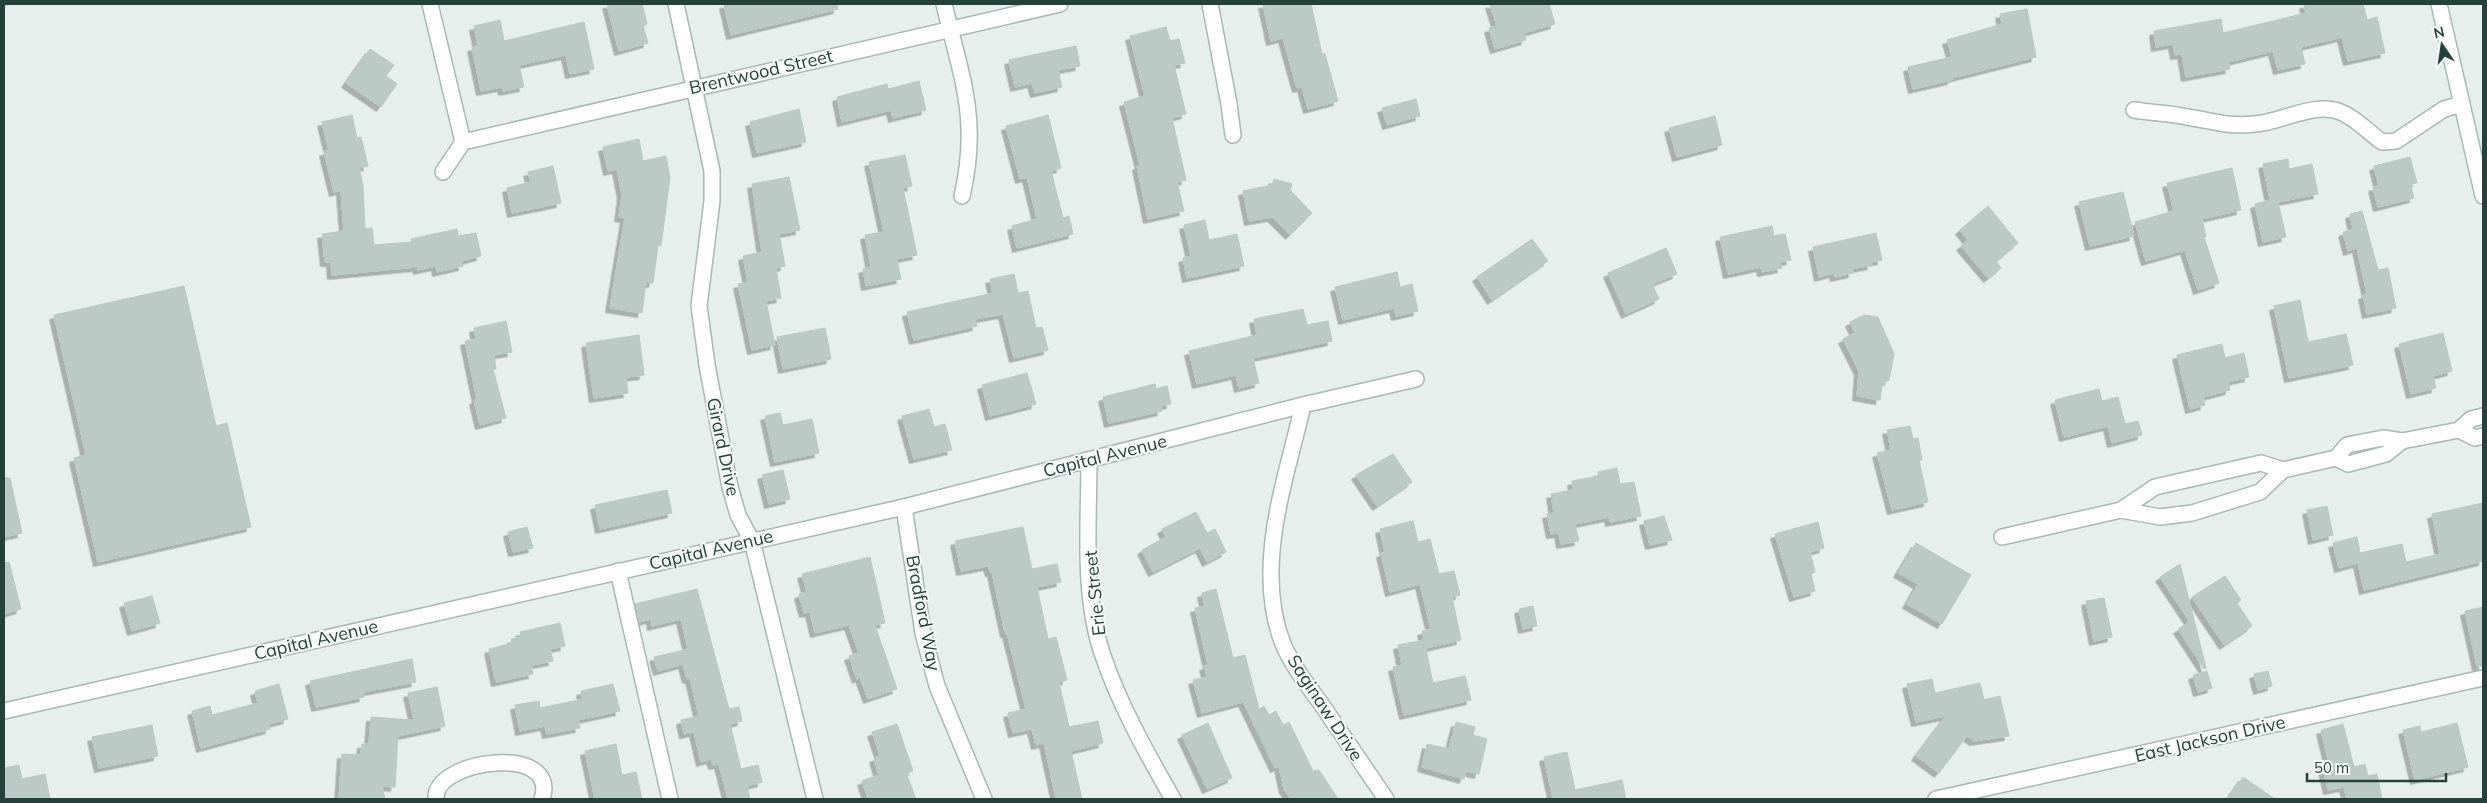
<svg xmlns="http://www.w3.org/2000/svg" width="2487" height="803" font-family="Mulish,sans-serif">
	<defs>
		<filter id="shadow"><feDropShadow dx="-4.5" dy="4.5" stdDeviation="0" flood-color="#0004"/></filter>
	</defs>
	<rect width="100%" height="100%" fill="#e6efeb"/>
	<g fill="#bbcac4" stroke="#b8c9c2" filter="url(#shadow)">
		<path d="M607 4H642L647 24 643 26 648 43 619 51Z"/>
		<path d="M724 4H837L838 9 731 35Z"/>
		<path d="M1263 4H1311L1322 54H1325L1338 101 1308 109 1302 87 1297 88 1283 38 1271 41Z"/>
		<path d="M1490 4H1549L1555 24 1524 33 1526 40 1495 49 1489 28 1497 26Z"/>
		<path d="M2304 4H2363L2367 20 2377 17 2385 53 2348 61 2342 37 2301 47 2305 64 2278 70 2273 51 2228 62 2230 69 2186 77 2182 54 2175 55 2173 44 2156 47 2154 31 2221 19 2223 33 2306 13Z"/>
		<path d="M2027 9 2036 57 1952 78V80L1913 89 1908 67 1952 57 1947 40 2002 24 2000 14Z"/>
		<path d="M500 20 504 41 584 22 594 69 570 74 566 55 519 65 524 87 503 91 502 87 481 91 472 47 478 46 474 26Z"/>
		<path d="M1166 27 1170 41 1179 39 1185 63 1174 65 1186 114 1172 118 1186 180 1177 182 1184 211 1148 219 1137 166 1140 165 1124 102 1145 96 1130 36Z"/>
		<path d="M1076 46 1080 66 1058 70 1062 87 1035 93 1032 83 1015 87 1009 60Z"/>
		<path d="M370 49 394 65 386 76 397 84 381 107 346 83Z"/>
		<path d="M919 81 926 110 893 118 891 110 842 122 837 97 887 84 888 89Z"/>
		<path d="M1416 99 1420 116 1387 125 1382 108Z"/>
		<path d="M799 109 806 142 757 153 750 122Z"/>
		<path d="M352 115 357 138 361 137 368 166 359 168 363 185 365 229 372 228 374 245 412 242 411 239 457 229 458 236 476 233 481 256 462 261 463 266 437 272 436 266 418 270 417 267 332 275 331 262H325L322 234 344 231 341 190 334 192 324 152 329 150 322 122Z"/>
		<path d="M1048 115 1061 168 1051 171 1063 218 1069 216 1073 234 1017 248 1012 226 1037 219 1027 177 1020 179 1006 126Z"/>
		<path d="M1715 116 1722 145 1677 157 1669 128Z"/>
		<path d="M639 139 643 161 666 156 670 177 661 246 658 245 653 283 646 282 642 313 610 308 625 218 619 217 622 195 617 169 608 171 603 147Z"/>
		<path d="M905 155 912 186 903 188 917 255 897 259 901 279 866 286 863 269 871 267 865 235 884 232 869 162Z"/>
		<path d="M2410 157 2417 183 2410 184 2414 198 2378 207 2373 187 2379 186 2374 166Z"/>
		<path d="M2288 159 2289 169 2312 164 2318 194 2278 202 2286 237 2263 242 2255 204 2270 200 2263 164Z"/>
		<path d="M553 166 561 203 512 213 507 188 531 182 528 172Z"/>
		<path d="M2232 168 2241 210 2202 219 2206 237H2204L2219 283 2198 290 2185 250 2146 261 2135 222 2174 211 2167 183Z"/>
		<path d="M789 177 800 230 779 234 785 266 776 268 781 298 766 301 775 345 752 350 738 284 748 282 743 256 762 252 752 184Z"/>
		<path d="M1274 179 1292 184 1290 190 1312 213 1290 235 1272 217 1249 221 1243 191 1272 185Z"/>
		<path d="M2123 192 2134 236 2090 246 2079 202Z"/>
		<path d="M1988 206 2018 243 1996 261 2001 268 1988 278 1961 246 1968 240 1960 230Z"/>
		<path d="M2362 211 2378 270 2388 268 2396 308 2367 314 2363 295 2367 294 2357 248 2348 251 2343 232 2353 229 2350 214Z"/>
		<path d="M1205 220 1209 240 1237 234 1244 266 1187 278 1183 258 1191 256 1184 225Z"/>
		<path d="M1772 226 1774 236 1785 234 1791 260 1780 262 1782 268 1762 272 1761 267 1728 274 1720 237Z"/>
		<path d="M1876 233 1882 260 1871 262 1872 265 1852 269 1853 273 1835 277 1834 273 1819 277 1813 247Z"/>
		<path d="M1532 239 1548 261 1492 300 1477 277Z"/>
		<path d="M1666 248 1677 274 1652 284 1659 299 1626 314 1608 273Z"/>
		<path d="M1397 272 1400 287 1412 284 1418 311 1396 316 1394 308 1343 320 1335 287Z"/>
		<path d="M1014 274 1018 293 1028 291 1036 328 1042 327 1048 350 1014 358 1003 314 975 319 977 326 914 340 907 312 993 293 990 279Z"/>
		<path d="M184 286 216 426 227 423 251 527 98 562 74 458 86 455 54 315Z"/>
		<path d="M2300 300 2308 342 2346 334 2353 365 2289 378 2274 306Z"/>
		<path d="M1303 309 1307 325 1328 321 1332 341 1253 358 1259 383 1239 388 1236 375 1197 384 1189 351 1257 335 1254 319Z"/>
		<path d="M1864 315 1878 317 1894 354 1889 380 1882 384 1880 400 1857 396 1859 371 1843 339 1855 333 1850 322Z"/>
		<path d="M506 321 512 352 494 355 496 369H493L506 418 480 425 474 400 477 399 465 341 476 339 474 328Z"/>
		<path d="M825 328 831 359 783 369 777 337Z"/>
		<path d="M2443 333 2452 371 2433 376 2436 388 2411 394 2399 344Z"/>
		<path d="M639 335 644 375 626 377 628 393 594 398 586 343Z"/>
		<path d="M2222 344 2225 358 2244 353 2249 377 2228 382 2230 390 2203 397 2205 405 2190 409 2177 355Z"/>
		<path d="M1027 373 1036 404 990 416 982 385Z"/>
		<path d="M1155 384 1156 389 1167 386 1171 404 1161 406 1162 411 1109 423 1103 397Z"/>
		<path d="M2099 389 2102 401 2118 397 2125 424 2138 421 2142 435 2112 443 2108 426 2064 437 2055 400Z"/>
		<path d="M929 409 934 427 945 424 952 450 914 459 902 416Z"/>
		<path d="M780 413 783 425 812 419 819 453 775 462 765 416Z"/>
		<path d="M1910 426 1913 439 1918 438 1922 460H1919L1928 502 1892 510 1877 453 1891 450 1887 430Z"/>
		<path d="M1393 454 1412 482 1377 506 1356 475Z"/>
		<path d="M1617 468 1620 484 1634 482 1641 516 1610 522 1609 517 1575 524 1579 541 1561 544 1559 533 1551 534 1547 514 1554 513 1551 494 1573 490 1572 481 1599 476 1598 472Z"/>
		<path d="M783 470 790 499 769 504 762 475Z"/>
		<path d="M4 478H10L22 533 4 537Z"/>
		<path d="M667 490 672 513 600 529 595 505Z"/>
		<path d="M2483 503V561L2364 590 2358 563 2339 568 2333 543 2357 537 2360 553 2402 544 2406 562 2440 554 2432 514Z"/>
		<path d="M2327 506 2333 535 2313 540 2307 510Z"/>
		<path d="M1196 512 1207 533 1215 529 1226 552 1207 562 1200 548 1153 572 1142 550 1166 537 1162 529Z"/>
		<path d="M1664 516 1672 540 1650 545 1644 521Z"/>
		<path d="M1413 521 1418 542 1430 539 1439 574 1454 571 1460 595 1452 597 1461 640 1426 648 1422 631 1431 629 1420 584 1390 592 1381 553 1385 552 1380 529Z"/>
		<path d="M1818 522 1824 548 1810 552 1815 572 1811 574 1815 591 1794 597 1775 534Z"/>
		<path d="M527 527 533 548 513 552 508 532Z"/>
		<path d="M1023 527 1032 569 1057 564 1061 582 1037 587 1048 639 1056 637 1067 680 1059 682 1069 727 1098 721 1103 743 1071 751 1082 799H1056L1044 743 1036 745 1032 729 1013 733 1008 713 1026 709 1007 633H1005L992 572H990L988 566 961 571 955 541Z"/>
		<path d="M1916 543 1971 575 1942 624 1907 604 1918 584 1898 573Z"/>
		<path d="M870 557 885 623 875 625 897 689 868 699 860 677 857 679 849 656 859 653 849 625 815 633 810 612 804 613 799 594 807 592 802 574Z"/>
		<path d="M9 562 21 609 4 614V563Z"/>
		<path d="M2180 564 2206 668 2204 669 2178 629 2190 622 2160 577Z"/>
		<path d="M2225 576 2241 600 2237 603 2252 626 2224 645 2192 597Z"/>
		<path d="M697 589 729 709 739 707 742 721 730 724 741 769 758 765 762 782 747 786 750 799H728L719 764 713 765 711 759 701 762 694 732 684 734 681 720 699 716 690 678 687 679 683 664 658 671 654 657 688 649 681 619 652 626 651 619 639 622 635 604Z"/>
		<path d="M1216 589 1233 658 1245 655 1259 709 1264 706 1269 715 1276 711 1283 725 1289 722 1313 771 1319 770 1338 799H1291L1284 789 1279 766 1275 768 1243 702 1202 713 1193 680 1207 677 1204 666 1208 665 1195 608 1205 606 1202 593Z"/>
		<path d="M152 596 160 623 132 631 124 603Z"/>
		<path d="M2104 598 2112 637 2094 641 2086 601Z"/>
		<path d="M1533 606 1537 626 1523 629 1519 609Z"/>
		<path d="M2483 607V666H2477L2465 611Z"/>
		<path d="M560 623 565 646 550 649 553 661 531 665 533 674 496 682 489 649 512 643 511 639 521 637 520 632Z"/>
		<path d="M1424 640 1433 683 1465 676 1471 700 1404 715 1393 667 1402 665 1398 645Z"/>
		<path d="M412 659 416 682 363 692 364 697 316 707 310 681Z"/>
		<path d="M2207 671 2212 688 2198 692 2193 675Z"/>
		<path d="M2268 671 2272 686 2258 690 2254 674Z"/>
		<path d="M1932 679 1935 693 1980 683 1984 700 2000 696 2009 736 1974 741 1967 736 1939 773 1916 756 1946 716 1916 722 1907 684Z"/>
		<path d="M279 684 288 719 269 724 270 729 201 748 192 711 210 706 212 715 258 703 255 691Z"/>
		<path d="M613 684 620 711 578 720 580 728 547 734 545 726 520 731 515 705 539 701 540 708 583 699 581 691Z"/>
		<path d="M437 687 445 726 398 736 395 787 382 786 385 799H339L342 754 361 755 362 744H369L371 717 414 720 408 693Z"/>
		<path d="M1456 722 1475 727 1473 735 1487 739 1479 774 1466 771 1464 779 1422 767 1427 744 1449 749Z"/>
		<path d="M1208 723 1232 778 1207 789 1182 735Z"/>
		<path d="M2457 723 2468 767 2415 780 2403 730 2420 726 2421 732Z"/>
		<path d="M897 724 913 771 906 773 916 799H868L862 781 879 775 874 758 880 756 872 732Z"/>
		<path d="M2343 724 2354 767 2365 764 2368 776 2377 774 2382 799H2347L2344 787 2328 790 2322 764 2329 763 2321 730Z"/>
		<path d="M152 725 158 756 99 768 92 737Z"/>
		<path d="M616 744 622 775 636 772 642 799H595L585 751Z"/>
		<path d="M1567 752 1575 790 1622 780 1626 799H1553L1544 757Z"/>
		<path d="M19 765 22 779 45 774 50 799H4V768Z"/>
		<path d="M2243 777 2275 799H2228Z"/>
	</g>
	<g fill="none" stroke-linecap="round" stroke-linejoin="round">
		<defs>
			<g id="street">
				<path d="M430 4 463 142 443 172"/>
				<path d="M676 4 712 171V201L699 306 707 365 730 487 738 515 752 541 815 799"/>
				<path d="M944 4C953 44 968 87 969 128 970 151 967 174 962 196"/>
				<path d="M1210 4 1229 104 1233 135"/>
				<path d="M2134 110C2152 113 2170 113 2187 117 2214 121 2226 127 2255 124 2282 122 2311 103 2338 111 2355 117 2368 132 2382 142L2396 141 2444 109 2462 104"/>
				<path d="M463 142 1060 4"/>
				<path d="M1303 405C1286 480 1253 567 1283 644 1292 665 1308 686 1322 705 1343 736 1365 768 1386 799"/>
				<path d="M2459 430 2475 438 2483 436"/>
				<path d="M2336 458 2348 464 2386 454 2402 441"/>
				<path d="M1089 460C1089 523 1082 593 1102 653 1119 704 1146 752 1173 799"/>
				<path d="M904 507 923 633 937 686 984 799"/>
				<path d="M2121 510 2160 517 2192 513 2260 492 2283 470 2336 458 2347 445 2383 438 2402 441 2459 430 2471 419 2483 416"/>
				<path d="M2002 537 2121 510 2155 487 2261 463 2283 470"/>
				<path d="M618 571 670 799"/>
				<path d="M4 711 904 507 1303 405 1416 379"/>
				<path d="M436 799C433 759 561 743 542 799"/>
				<path d="M1936 799 2483 678"/>
			</g>
			<path id="secondary" d="M2439 4 2483 196"/>
		</defs>
		<use href="#street" stroke="#a8b8b2" stroke-width="18"/>
		<use href="#secondary" stroke="#a4bbb3" stroke-width="18"/>
		<use href="#street" stroke="#fff" stroke-width="15"/>
		<use href="#secondary" stroke="#fff" stroke-width="15"/>
	</g>
	<g text-anchor="middle" stroke-width="4" stroke-linejoin="round" paint-order="stroke">
		<g font-size="18" fill="#24423a" stroke="#f7fbf9">
			<text transform="translate(761 72) rotate(-13)" y="6">Brentwood Street</text>
			<text transform="translate(723 447) rotate(78)" y="6">Girard Drive</text>
			<text transform="translate(1105 456) rotate(-14)" y="6">Capital Avenue</text>
			<text transform="translate(711 550) rotate(-13)" y="6">Capital Avenue</text>
			<text transform="translate(1095 593) rotate(-96)" y="6">Erie Street</text>
			<text transform="translate(923 613) rotate(79)" y="6">Bradford Way</text>
			<text transform="translate(316 640) rotate(-13)" y="6">Capital Avenue</text>
			<text transform="translate(1325 708) rotate(57)" y="6">Saginaw Drive</text>
			<text transform="translate(2210 739) rotate(-13)" y="6">East Jackson Drive</text>
		</g>
	</g>
	<rect width="2487" height="803" fill="none" stroke="#24423a" stroke-width="10"/>
	<g transform="translate(2442 45) rotate(347)" stroke="#f7fbf9" stroke-width="4" paint-order="stroke">
	<path d="M0-4L9 19L0 12L-9 19Z" fill="#24423a"/>
	<text y="-8" font-size="14" font-weight="bold" text-anchor="middle" fill="#24423a">N</text>
	</g>
	<path d="M2307 773v8h139v-8" fill="none" stroke="#24423a" stroke-width="2.5"/>
	<text x="2314" y="773" font-size="15" fill="#24423a" stroke="#f7fbf9" stroke-width="4" paint-order="stroke">50 m</text>
</svg>
